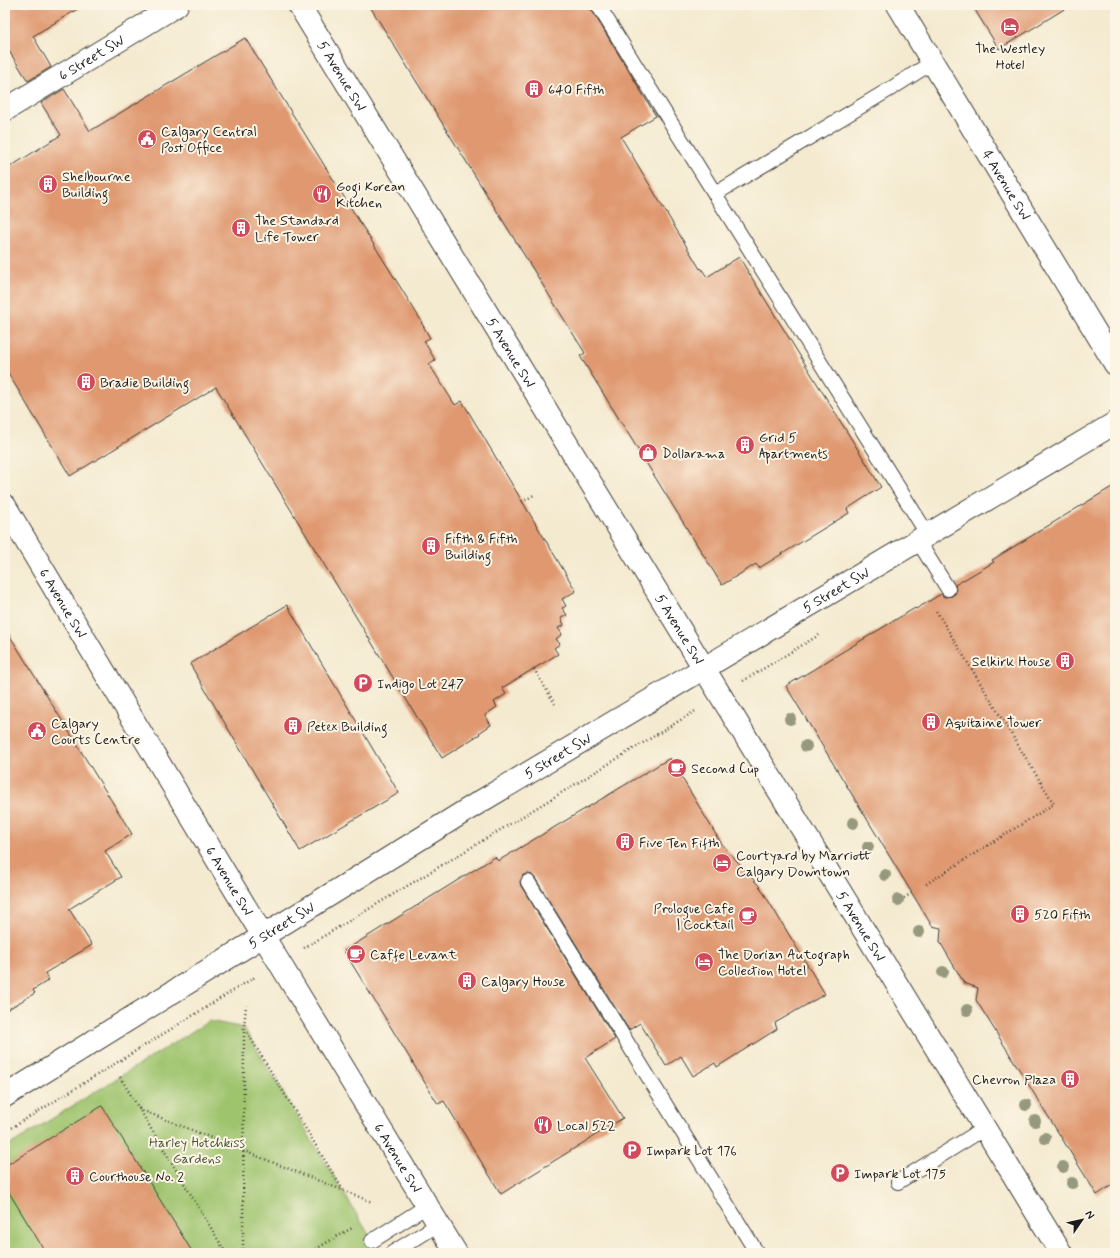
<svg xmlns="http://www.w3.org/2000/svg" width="1120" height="1258" font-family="Mynerve,sans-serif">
	<rect width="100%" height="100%" fill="#fcf5e5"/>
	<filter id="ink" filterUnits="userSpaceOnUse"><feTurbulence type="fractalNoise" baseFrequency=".025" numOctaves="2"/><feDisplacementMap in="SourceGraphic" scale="8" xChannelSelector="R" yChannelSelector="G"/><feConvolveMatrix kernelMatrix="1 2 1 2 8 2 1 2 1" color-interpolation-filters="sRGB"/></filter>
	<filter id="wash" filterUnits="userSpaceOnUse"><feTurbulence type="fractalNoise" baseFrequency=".012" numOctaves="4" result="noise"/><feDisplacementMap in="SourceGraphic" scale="16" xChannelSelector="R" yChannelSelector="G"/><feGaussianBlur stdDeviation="0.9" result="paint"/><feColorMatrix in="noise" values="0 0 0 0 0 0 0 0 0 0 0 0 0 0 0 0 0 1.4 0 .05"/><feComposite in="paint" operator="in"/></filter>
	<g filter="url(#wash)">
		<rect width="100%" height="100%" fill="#f4ead0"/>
		<path fill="#9fc46e" stroke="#5e7045" d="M209 1021 244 1028 380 1253H5V1148Z"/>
		<g id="blocks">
			<g fill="#df986f">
				<path d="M5 5H84L33 36 51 67 28 81 9 51 5 53Z"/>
				<path d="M369 5H590L591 9 656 116 621 137 700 269 701 268 707 277 739 257 881 487 847 509 849 513 759 568 756 564 722 585 580 356 585 353Z"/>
				<path d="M972 5H1071L999 49Z"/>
				<path d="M245 38 422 322H421L430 338 424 341 435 360 429 364 455 405 462 401 576 591 562 599 566 606 562 608 567 615 561 618 564 625 558 628 562 634 556 639 560 644 554 648 558 654 502 688 506 694 494 702 497 707 485 715 491 725 479 733 480 734 442 758 216 387 70 476 5 368V170L61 135 41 103 64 89 90 131Z"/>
				<path d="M1115 485V1183L1097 1195 976 1000 978 988 964 983 940 942 941 928 932 926 786 686 915 608 916 609 941 594 944 597 952 596 956 593 955 585 994 562 992 560Z"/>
				<path d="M287 605 399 793 300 851 190 664Z"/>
				<path d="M5 628 132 834 105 851 121 877 69 909 92 945 45 973 49 980 33 990 35 993 5 1011Z"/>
				<path d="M670 758 721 843 760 887 825 994 775 1023 777 1029 717 1067 715 1063 693 1076 681 1056 666 1066 640 1023 629 1030 535 878 532 875 528 874 523 875 520 882 521 886 615 1039 585 1058 623 1118 501 1194 444 1101 438 1104 344 951 495 857 498 861Z"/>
				<path d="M102 1106 193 1253H46L5 1186V1166Z"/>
			</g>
		</g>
	</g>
	<g filter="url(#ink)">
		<use href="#blocks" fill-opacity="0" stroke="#3c3b37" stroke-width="1"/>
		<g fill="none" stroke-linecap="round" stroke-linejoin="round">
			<defs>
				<g id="service">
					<path d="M598 5 715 194 895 86 933 62"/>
					<path d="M715 194 928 535"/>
					<path d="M918 541 948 589"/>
					<path d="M528 882 757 1253"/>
					<path d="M898 1182 985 1128"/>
					<path d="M372 1241 427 1206"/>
					<path d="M392 1253 439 1224"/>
				</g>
				<g id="tertiary">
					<path id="s1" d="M5 110 177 5"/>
				</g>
				<g id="secondary">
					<path id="s2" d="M299 5 1061 1253"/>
					<path id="s3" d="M898 5 1115 364"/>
					<path id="s4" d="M5 506 237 893 456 1253"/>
					<path id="s5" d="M5 1096 478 803 1115 423"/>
				</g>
			</defs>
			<use href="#service" stroke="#3c3b37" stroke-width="16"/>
			<use href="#tertiary" stroke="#3c3b37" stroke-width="24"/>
			<use href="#secondary" stroke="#3c3b37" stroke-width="24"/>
			<g stroke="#3c3b37" stroke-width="2.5" stroke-dasharray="1 3" stroke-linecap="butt">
				<path d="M522 502 534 495"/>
				<path d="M534 669 555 704"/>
				<path d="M743 681 819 635"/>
				<path d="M926 884 1054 804 935 609"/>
				<path d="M904 898 912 893"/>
				<path d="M304 948 497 832 697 710"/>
				<path d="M245 1029 343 1190"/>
				<path d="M120 1077 226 1253"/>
				<path d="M139 1109 372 1202"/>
				<path d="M5 1132 255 977"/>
				<path d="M243 1253 244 1028 246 1005"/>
				<path d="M309 1253 352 1228"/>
			</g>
			<use href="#service" stroke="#fff" stroke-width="14"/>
			<use href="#tertiary" stroke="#fff" stroke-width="22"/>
			<use href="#secondary" stroke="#fff" stroke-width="22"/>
		</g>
		<g fill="#96997d">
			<circle cx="790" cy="719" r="6"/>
			<circle cx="806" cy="746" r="6"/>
			<circle cx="853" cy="823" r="6"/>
			<circle cx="868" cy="847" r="6"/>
			<circle cx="885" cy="875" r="6"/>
			<circle cx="898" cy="900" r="6"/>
			<circle cx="919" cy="932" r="6"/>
			<circle cx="943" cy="972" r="6"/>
			<circle cx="967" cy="1010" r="6"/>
			<circle cx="1026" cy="1105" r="6"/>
			<circle cx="1035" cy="1121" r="6"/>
			<circle cx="1045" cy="1138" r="6"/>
			<circle cx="1063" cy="1167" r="6"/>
			<circle cx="1072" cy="1183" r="6"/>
		</g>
	</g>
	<defs>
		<symbol id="hotel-disc" viewBox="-11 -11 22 22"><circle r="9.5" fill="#d1495b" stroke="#fcf5e5"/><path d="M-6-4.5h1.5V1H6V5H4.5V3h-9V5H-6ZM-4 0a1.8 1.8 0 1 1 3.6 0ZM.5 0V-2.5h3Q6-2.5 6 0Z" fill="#fff"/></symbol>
		<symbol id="building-disc" viewBox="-11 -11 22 22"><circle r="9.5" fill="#d1495b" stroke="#fcf5e5"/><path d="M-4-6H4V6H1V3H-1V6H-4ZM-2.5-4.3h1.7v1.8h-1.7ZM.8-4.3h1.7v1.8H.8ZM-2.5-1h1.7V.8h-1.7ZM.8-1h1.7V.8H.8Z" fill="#fff"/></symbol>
		<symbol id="civic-disc" viewBox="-11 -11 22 22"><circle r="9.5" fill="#d1495b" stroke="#fcf5e5"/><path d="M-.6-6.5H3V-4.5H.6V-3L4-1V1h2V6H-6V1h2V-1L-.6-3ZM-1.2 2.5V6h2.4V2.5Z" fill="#fff"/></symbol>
		<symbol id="restaurant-disc" viewBox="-11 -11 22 22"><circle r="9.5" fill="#d1495b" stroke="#fcf5e5"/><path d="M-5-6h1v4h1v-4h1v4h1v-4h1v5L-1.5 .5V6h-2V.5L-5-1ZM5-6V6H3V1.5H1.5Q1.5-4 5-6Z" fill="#fff"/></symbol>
		<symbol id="shop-disc" viewBox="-11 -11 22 22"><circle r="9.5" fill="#d1495b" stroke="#fcf5e5"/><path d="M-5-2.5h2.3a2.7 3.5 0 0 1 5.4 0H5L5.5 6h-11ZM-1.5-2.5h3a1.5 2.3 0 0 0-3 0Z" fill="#fff"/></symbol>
		<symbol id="parking-disc" viewBox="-11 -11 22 22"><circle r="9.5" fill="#d1495b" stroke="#fcf5e5"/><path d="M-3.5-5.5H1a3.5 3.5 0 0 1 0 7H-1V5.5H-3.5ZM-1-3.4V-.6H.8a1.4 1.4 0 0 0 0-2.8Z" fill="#fff"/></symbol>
		<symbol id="cafe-disc" viewBox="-11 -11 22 22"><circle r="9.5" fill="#d1495b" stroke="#fcf5e5"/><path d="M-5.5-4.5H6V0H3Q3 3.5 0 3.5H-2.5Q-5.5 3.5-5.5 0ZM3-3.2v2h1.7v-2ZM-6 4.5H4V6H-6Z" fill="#fff"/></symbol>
	</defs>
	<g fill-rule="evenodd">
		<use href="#hotel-disc" x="999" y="16" width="22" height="22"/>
		<use href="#building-disc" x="523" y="78" width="22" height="22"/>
		<use href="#civic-disc" x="136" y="128" width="22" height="22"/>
		<use href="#building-disc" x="37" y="173" width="22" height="22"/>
		<use href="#restaurant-disc" x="311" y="183" width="22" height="22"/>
		<use href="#building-disc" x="230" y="217" width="22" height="22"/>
		<use href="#building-disc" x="75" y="371" width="22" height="22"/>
		<use href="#building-disc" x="734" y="434" width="22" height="22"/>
		<use href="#shop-disc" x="637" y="442" width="22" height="22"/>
		<use href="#building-disc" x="420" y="535" width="22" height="22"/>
		<use href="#building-disc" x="1054" y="650" width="22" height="22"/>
		<use href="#parking-disc" x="352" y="672" width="22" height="22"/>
		<use href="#building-disc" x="920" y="711" width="22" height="22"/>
		<use href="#building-disc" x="282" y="715" width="22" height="22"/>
		<use href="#civic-disc" x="26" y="720" width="22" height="22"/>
		<use href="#cafe-disc" x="666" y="757" width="22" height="22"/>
		<use href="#building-disc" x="614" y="831" width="22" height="22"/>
		<use href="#hotel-disc" x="711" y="852" width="22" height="22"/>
		<use href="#building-disc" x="1009" y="903" width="22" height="22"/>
		<use href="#cafe-disc" x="737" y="905" width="22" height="22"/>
		<use href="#cafe-disc" x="345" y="943" width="22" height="22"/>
		<use href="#hotel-disc" x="693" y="951" width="22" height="22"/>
		<use href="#building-disc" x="456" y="970" width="22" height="22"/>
		<use href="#building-disc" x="1059" y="1068" width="22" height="22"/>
		<use href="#restaurant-disc" x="532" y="1114" width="22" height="22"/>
		<use href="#parking-disc" x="621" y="1139" width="22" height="22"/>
		<use href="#parking-disc" x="829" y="1162" width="22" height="22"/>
		<use href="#building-disc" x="64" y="1165" width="22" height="22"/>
	</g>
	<g text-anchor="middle" stroke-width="4" stroke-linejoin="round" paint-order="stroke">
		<g font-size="14" fill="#1c1c1c" stroke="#fcf5e5" text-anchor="start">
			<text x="1010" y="53" text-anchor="middle">The Westley<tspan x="1010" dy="16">Hotel</tspan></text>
			<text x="548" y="94">640 Fifth</text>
			<text x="161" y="136">Calgary Central<tspan x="161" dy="16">Post Office</tspan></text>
			<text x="62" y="181">Shelbourne<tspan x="62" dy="16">Building</tspan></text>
			<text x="336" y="191">Gogi Korean<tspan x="336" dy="16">Kitchen</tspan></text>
			<text x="255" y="225">The Standard<tspan x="255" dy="16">Life Tower</tspan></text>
			<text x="100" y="387">Bradie Building</text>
			<text x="759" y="442">Grid 5<tspan x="759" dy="16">Apartments</tspan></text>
			<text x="662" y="458">Dollarama</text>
			<text x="445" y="543">Fifth &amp; Fifth<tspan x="445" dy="16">Building</tspan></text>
			<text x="1051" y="666" text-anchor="end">Selkirk House</text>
			<text x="377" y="688">Indigo Lot 247</text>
			<text x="945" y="727">Aquitaine Tower</text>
			<text x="51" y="728">Calgary<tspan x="51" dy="16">Courts Centre</tspan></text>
			<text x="307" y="731">Petex Building</text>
			<text x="691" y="773">Second Cup</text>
			<text x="639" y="847">Five Ten Fifth</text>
			<text x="736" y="860">Courtyard by Marriott<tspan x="736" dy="16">Calgary Downtown</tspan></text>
			<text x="734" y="913" text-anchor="end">Prologue Cafe<tspan x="734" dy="16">| Cocktail</tspan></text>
			<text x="1034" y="919">520 Fifth</text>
			<text x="370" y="959">Caffe Levant</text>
			<text x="718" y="959">The Dorian Autograph<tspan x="718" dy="16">Collection Hotel</tspan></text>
			<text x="481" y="986">Calgary House</text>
			<text x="1056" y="1084" text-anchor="end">Chevron Plaza</text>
			<text x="557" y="1130">Local 522</text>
			<text x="646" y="1155">Impark Lot 176</text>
			<text x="854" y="1178">Impark Lot 175</text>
			<text x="89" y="1181">Courthouse No. 2</text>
		</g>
		<g font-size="14" fill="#1c1c1c" stroke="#fcf5e5">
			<text dy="5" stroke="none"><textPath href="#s1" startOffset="101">6 Street SW</textPath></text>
			<text dy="5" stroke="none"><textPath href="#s2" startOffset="83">5 Avenue SW</textPath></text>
			<text dy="5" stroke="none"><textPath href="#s3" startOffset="210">4 Avenue SW</textPath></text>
			<text dy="5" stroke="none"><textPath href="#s2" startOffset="407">5 Avenue SW</textPath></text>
			<text dy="5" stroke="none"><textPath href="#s5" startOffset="973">5 Street SW</textPath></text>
			<text dy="5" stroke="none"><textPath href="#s4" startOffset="113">6 Avenue SW</textPath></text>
			<text dy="5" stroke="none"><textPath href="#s2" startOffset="731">5 Avenue SW</textPath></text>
			<text dy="5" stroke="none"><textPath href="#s5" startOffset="649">5 Street SW</textPath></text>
			<text dy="5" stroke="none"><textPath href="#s4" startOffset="437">6 Avenue SW</textPath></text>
			<text dy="5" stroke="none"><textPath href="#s5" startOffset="325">5 Street SW</textPath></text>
			<text dy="5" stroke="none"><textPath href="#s2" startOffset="1079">5 Avenue SW</textPath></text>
			<text dy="5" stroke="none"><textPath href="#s4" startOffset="761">6 Avenue SW</textPath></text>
		</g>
		<g font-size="14" fill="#4a5739" stroke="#fcf5e5">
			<text x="197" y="1147">Harley Hotchkiss<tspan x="197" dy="16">Gardens</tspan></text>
		</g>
	</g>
	<rect width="1120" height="1258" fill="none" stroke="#fcf5e5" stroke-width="20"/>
	<g transform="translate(1082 1220) rotate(56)" stroke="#fcf5e5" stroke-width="3" paint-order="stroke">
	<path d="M0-3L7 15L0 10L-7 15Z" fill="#1c1c1c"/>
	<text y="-6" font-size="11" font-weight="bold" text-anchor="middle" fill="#1c1c1c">N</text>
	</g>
</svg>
